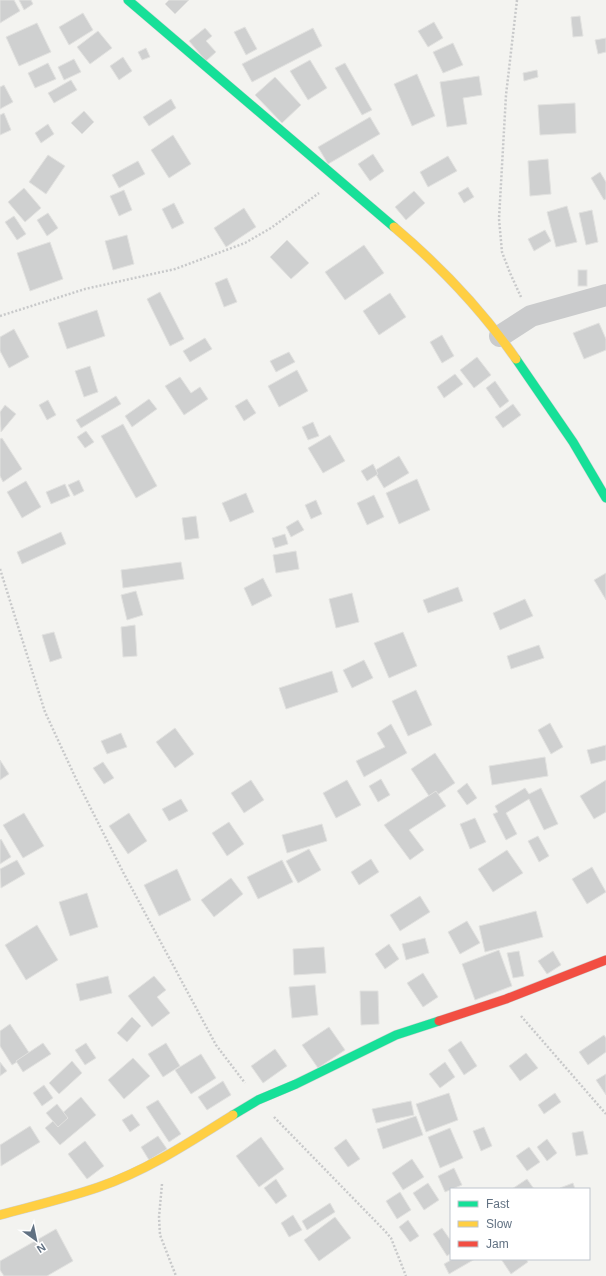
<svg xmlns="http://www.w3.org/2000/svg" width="606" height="1276" font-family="Arial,sans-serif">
	<rect width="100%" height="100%" fill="#f3f3f0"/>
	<g fill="#cfd0d0" stroke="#e2e2e0">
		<path d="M0 0H14L20 11 0 23Z"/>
		<path d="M19 0H31L33 4 24 10Z"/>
		<path d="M169 0H189L175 14 165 4Z"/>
		<path d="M83 13 93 30 69 45 59 27Z"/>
		<path d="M580 16 583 36 573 37 571 17Z"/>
		<path d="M434 22 443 38 428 47 418 31Z"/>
		<path d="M37 23 51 52 19 66 6 37Z"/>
		<path d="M245 27 257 49 246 55 234 32Z"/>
		<path d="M205 28 212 36 206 41 216 52 206 61 189 41Z"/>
		<path d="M313 28 322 46 252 82 242 64Z"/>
		<path d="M98 31 112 48 90 64 77 47Z"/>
		<path d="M606 38V52L598 54 595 40Z"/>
		<path d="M453 43 463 65 443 73 433 52Z"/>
		<path d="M146 48 150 57 142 60 138 52Z"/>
		<path d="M123 57 132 71 119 80 110 66Z"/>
		<path d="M74 59 81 72 64 80 58 67Z"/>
		<path d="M310 60 327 88 308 100 290 71Z"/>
		<path d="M48 63 56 79 35 88 28 73Z"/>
		<path d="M345 63 372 110 362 115 335 68Z"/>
		<path d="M537 70 538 77 524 81 523 73Z"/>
		<path d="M417 74 435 116 412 126 394 84Z"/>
		<path d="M479 76 482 95 463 98 467 124 447 127 440 82Z"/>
		<path d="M275 77 301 105 282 123 255 95Z"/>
		<path d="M71 80 77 90 54 103 48 93Z"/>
		<path d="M4 85 13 102 0 109V87Z"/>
		<path d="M171 99 176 108 149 126 143 117Z"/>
		<path d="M575 103 576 133 540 135 538 105Z"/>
		<path d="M84 111 94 122 82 134 71 123Z"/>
		<path d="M4 113 11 130 0 135V115Z"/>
		<path d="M370 117 380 134 328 164 318 147Z"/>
		<path d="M48 124 54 134 41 143 35 133Z"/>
		<path d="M173 135 191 164 169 178 151 150Z"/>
		<path d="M373 154 384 171 370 181 358 164Z"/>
		<path d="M48 155 65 166 46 194 29 182Z"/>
		<path d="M448 156 457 171 428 187 420 172Z"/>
		<path d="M548 159 551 194 530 196 528 161Z"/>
		<path d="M138 161 145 174 119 188 112 175Z"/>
		<path d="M600 172 606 182V199L604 200 591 178Z"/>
		<path d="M468 187 474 197 464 203 458 193Z"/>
		<path d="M24 188 41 208 25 222 8 202Z"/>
		<path d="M124 190 132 210 119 216 110 196Z"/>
		<path d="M414 191 425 203 406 220 395 207Z"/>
		<path d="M174 203 184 223 172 229 162 209Z"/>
		<path d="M567 206 577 242 556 247 547 212Z"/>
		<path d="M244 208 256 227 226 247 214 228Z"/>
		<path d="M592 210 598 242 586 245 579 213Z"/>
		<path d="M48 213 58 228 47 236 37 220Z"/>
		<path d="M14 216 26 234 17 240 5 222Z"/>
		<path d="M545 230 551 241 534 251 528 239Z"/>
		<path d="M127 235 134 264 113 270 105 241Z"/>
		<path d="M287 240 309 263 291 279 270 257Z"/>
		<path d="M50 242 63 279 30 291 17 253Z"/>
		<path d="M364 245 384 273 345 300 325 272Z"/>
		<rect x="578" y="270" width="9" height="16"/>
		<path d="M227 278 237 302 224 307 215 283Z"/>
		<path d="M160 292 184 339 170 346 147 299Z"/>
		<path d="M390 293 406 317 379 335 363 311Z"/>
		<path d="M97 310 105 336 67 349 58 323Z"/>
		<path d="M599 323 606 339V350L584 359 573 333Z"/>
		<path d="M14 329 29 357 9 368 0 351V337Z"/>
		<path d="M442 335 454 356 442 363 430 342Z"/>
		<path d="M205 338 212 349 190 362 183 351Z"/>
		<path d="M289 352 295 362 276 372 270 361Z"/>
		<path d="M477 357 491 375 474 388 460 370Z"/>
		<path d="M90 366 98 392 84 397 75 371Z"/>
		<path d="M297 370 308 391 279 407 268 386Z"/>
		<path d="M455 374 463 384 444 398 437 387Z"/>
		<path d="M180 377 191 393 200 387 208 399 184 415 165 386Z"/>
		<path d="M495 381 509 401 500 408 486 388Z"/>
		<path d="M116 396 121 404 81 428 76 420Z"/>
		<path d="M149 399 157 409 132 427 125 416Z"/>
		<path d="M247 399 256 413 244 421 235 406Z"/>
		<path d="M48 400 56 415 47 420 39 405Z"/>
		<path d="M513 404 521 415 503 428 495 417Z"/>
		<path d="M5 405 16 414 1 432 0 412Z"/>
		<path d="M313 422 319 436 308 440 302 427Z"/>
		<path d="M123 424 157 486 136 498 101 436Z"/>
		<path d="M86 431 94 442 85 448 77 437Z"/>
		<path d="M330 435 345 461 323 473 308 448Z"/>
		<path d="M2 438 22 469 3 482 0 476V439Z"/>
		<path d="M399 456 409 473 384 488 374 471Z"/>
		<path d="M373 464 378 474 367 481 361 471Z"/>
		<path d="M417 479 430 510 399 524 386 493Z"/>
		<path d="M79 480 84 491 74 496 68 485Z"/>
		<path d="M26 481 41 507 22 518 7 492Z"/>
		<path d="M65 484 70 496 51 504 46 492Z"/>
		<path d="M246 493 254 512 230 522 222 503Z"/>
		<path d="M374 495 384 517 367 525 357 503Z"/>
		<path d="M316 500 322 514 311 519 305 505Z"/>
		<path d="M196 516 199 538 185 540 182 518Z"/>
		<path d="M298 520 304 530 291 537 286 527Z"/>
		<path d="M61 532 66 544 22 564 17 552Z"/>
		<path d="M285 534 288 544 275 548 272 538Z"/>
		<path d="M296 551 299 569 276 573 273 555Z"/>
		<path d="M181 562 184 579 123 588 121 570Z"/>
		<path d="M606 573V600L594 580Z"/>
		<path d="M263 578 272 596 252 606 244 588Z"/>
		<path d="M458 587 463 601 428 613 423 600Z"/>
		<path d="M136 591 143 615 127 620 121 595Z"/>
		<path d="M352 593 359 622 336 628 329 599Z"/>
		<path d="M525 599 533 616 500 630 493 613Z"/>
		<path d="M135 625 137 656 123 657 121 627Z"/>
		<path d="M54 632 62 658 50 662 42 635Z"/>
		<path d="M403 632 417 666 389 678 374 643Z"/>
		<path d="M539 645 544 658 511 669 507 656Z"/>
		<path d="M364 660 373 678 352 688 343 670Z"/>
		<path d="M332 671 338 692 286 709 279 688Z"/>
		<path d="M416 690 432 725 408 736 392 701Z"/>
		<path d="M550 723 563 747 551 754 538 730Z"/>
		<path d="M391 724 407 753 364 777 356 761 385 747 377 733Z"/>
		<path d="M175 728 194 754 175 768 156 742Z"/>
		<path d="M121 733 127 747 107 754 101 741Z"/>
		<path d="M606 745V760L591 764 587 750Z"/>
		<path d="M435 753 455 783 431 799 411 769Z"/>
		<path d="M545 757 548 776 492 785 489 766Z"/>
		<path d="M0 760 9 774 0 780Z"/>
		<path d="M103 762 114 778 104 784 93 768Z"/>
		<path d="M381 779 390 795 378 802 369 786Z"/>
		<path d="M251 780 264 800 244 813 231 793Z"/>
		<path d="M347 780 361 805 336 818 323 793Z"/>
		<path d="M606 780V812L594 819 580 796Z"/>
		<path d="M467 783 477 798 467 805 457 791Z"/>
		<path d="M525 788 529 794 541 788 558 824 544 830 529 799 506 813 517 834 506 840 493 814 498 812 495 806Z"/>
		<path d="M436 791 446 806 409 830 424 850 410 860 384 825Z"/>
		<path d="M181 799 188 811 169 821 162 809Z"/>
		<path d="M24 813 44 846 23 858 3 825Z"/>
		<path d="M129 813 147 841 128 854 109 826Z"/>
		<path d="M475 818 486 842 470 849 460 824Z"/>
		<path d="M229 822 244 844 227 856 212 833Z"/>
		<path d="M322 824 327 841 287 853 282 835Z"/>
		<path d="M538 836 549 856 539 862 528 841Z"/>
		<path d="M1 839 11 857 0 864V840Z"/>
		<path d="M309 849 321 870 298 883 286 861Z"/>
		<path d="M507 850 523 873 493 892 478 869Z"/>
		<path d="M371 859 379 872 359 885 351 872Z"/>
		<path d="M17 860 25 874 1 888 0 869Z"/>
		<path d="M282 860 293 882 258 899 247 877Z"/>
		<path d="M592 867 606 892 587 904 572 879Z"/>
		<path d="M177 869 191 900 159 916 144 885Z"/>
		<path d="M231 878 243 894 214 917 201 900Z"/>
		<path d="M87 893 98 927 70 936 59 902Z"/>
		<path d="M420 896 430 912 400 931 390 915Z"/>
		<path d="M536 911 543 937 485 952 479 926Z"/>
		<path d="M467 921 480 943 460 954 448 932Z"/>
		<path d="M37 925 58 960 26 980 5 945Z"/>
		<path d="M425 938 429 953 406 960 402 944Z"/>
		<path d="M389 944 399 959 385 969 375 954Z"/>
		<path d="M324 947 326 973 294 975 293 949Z"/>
		<path d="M499 950 512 986 475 1000 462 964Z"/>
		<path d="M519 951 524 976 513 978 507 953Z"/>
		<path d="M553 951 561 965 547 974 538 961Z"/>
		<path d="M423 973 438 997 423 1007 407 983Z"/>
		<path d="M108 976 112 993 80 1001 76 984Z"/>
		<path d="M154 976 166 990 157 997 170 1013 152 1027 128 996Z"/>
		<path d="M315 985 318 1015 292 1018 289 987Z"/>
		<path d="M360 991H378L379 1024 361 1025Z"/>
		<path d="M132 1017 141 1026 127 1042 117 1033Z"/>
		<path d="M10 1024 30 1054 12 1065 0 1046V1031Z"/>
		<path d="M329 1027 345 1050 318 1068 302 1045Z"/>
		<path d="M604 1035 606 1038V1052L588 1065 579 1052Z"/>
		<path d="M461 1041 477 1066 464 1075 448 1050Z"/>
		<path d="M43 1043 51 1054 23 1072 16 1061Z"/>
		<path d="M86 1043 96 1058 85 1065 75 1050Z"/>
		<path d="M166 1043 180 1066 163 1077 148 1054Z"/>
		<path d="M275 1049 287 1066 263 1083 251 1066Z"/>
		<path d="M526 1053 538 1068 520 1081 509 1066Z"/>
		<path d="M201 1054 216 1078 191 1094 175 1070Z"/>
		<path d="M133 1058 150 1076 124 1099 108 1080Z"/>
		<path d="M72 1061 82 1073 59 1094 49 1083Z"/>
		<path d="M0 1062 7 1071 0 1076Z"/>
		<path d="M445 1062 455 1077 440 1088 429 1074Z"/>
		<path d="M606 1074V1095L596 1080Z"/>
		<path d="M223 1081 231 1095 207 1110 198 1097Z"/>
		<path d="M44 1085 53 1098 42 1106 33 1093Z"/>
		<path d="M449 1093 458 1120 426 1132 416 1104Z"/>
		<path d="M555 1093 561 1102 544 1114 538 1105Z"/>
		<path d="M81 1097 96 1115 60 1145 45 1128Z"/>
		<path d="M158 1100 181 1134 169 1142 146 1107Z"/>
		<path d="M411 1101 414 1115 376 1123 372 1109Z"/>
		<path d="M57 1104 68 1118 58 1127 46 1113Z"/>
		<path d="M132 1114 140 1125 130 1132 122 1120Z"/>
		<path d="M416 1116 423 1135 383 1149 377 1129Z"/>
		<path d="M30 1126 40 1142 1 1166 0 1145Z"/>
		<path d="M484 1127 492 1146 481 1151 473 1131Z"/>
		<path d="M450 1128 463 1158 440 1168 428 1137Z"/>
		<path d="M583 1131 588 1154 576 1156 572 1133Z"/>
		<path d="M158 1136 167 1149 149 1160 141 1147Z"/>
		<path d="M261 1137 284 1169 259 1187 236 1156Z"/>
		<path d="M346 1139 360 1159 348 1167 334 1148Z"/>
		<path d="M547 1139 557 1153 547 1161 537 1147Z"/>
		<path d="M85 1141 104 1166 87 1179 68 1154Z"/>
		<path d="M529 1147 540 1162 527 1171 516 1156Z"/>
		<path d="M412 1159 424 1177 403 1190 392 1173Z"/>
		<path d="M454 1168 462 1185 445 1192 438 1176Z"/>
		<path d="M276 1179 287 1196 276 1204 264 1188Z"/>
		<path d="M527 1179 534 1189H512Z"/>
		<path d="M428 1183 439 1200 424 1210 413 1193Z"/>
		<path d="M573 1183 575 1189H561L560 1188Z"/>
		<path d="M400 1192 411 1210 397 1219 386 1201Z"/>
		<path d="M330 1203 335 1212 307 1230 302 1221Z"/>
		<path d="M293 1215 302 1230 289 1237 281 1223Z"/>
		<path d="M335 1217 351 1238 319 1261 304 1240Z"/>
		<path d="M408 1220 419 1236 410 1242 399 1227Z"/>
		<path d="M442 1228 451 1241V1253L447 1256 433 1234Z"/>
		<path d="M56 1229 73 1261 47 1276H4L0 1270V1261Z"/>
		<path d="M453 1259H475L449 1274 444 1264Z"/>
		<path d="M501 1259H526L528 1262 511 1274Z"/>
	</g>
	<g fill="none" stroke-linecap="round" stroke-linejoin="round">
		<defs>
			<g id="fast">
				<path d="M128 0 394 227"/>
				<path d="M516 359 573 442 606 498"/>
				<path d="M233 1115 258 1100 296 1084 396 1035 439 1021"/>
			</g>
			<g id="slow">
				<path d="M394 227C440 266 482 310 516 359"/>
				<path d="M0 1215C33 1206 67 1198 99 1187 148 1170 190 1142 233 1115"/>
			</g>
			<path id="jam" d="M439 1021 506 999 606 960"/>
		</defs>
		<use href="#fast" stroke="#cfd1d0" stroke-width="10"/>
		<use href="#slow" stroke="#cfd1d0" stroke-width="10"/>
		<use href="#jam" stroke="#cfd1d0" stroke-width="10"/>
		<g stroke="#c8c9ca" stroke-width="2.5" stroke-dasharray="2 2" stroke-linecap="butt">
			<path d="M517 0 506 95 499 219 502 252 510 273 521 297"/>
			<path d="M0 316 85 289 175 269 245 243 271 228 319 193"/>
			<path d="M0 569 45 712 77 781 123 872 216 1045 245 1083"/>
			<path d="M521 1016 606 1114"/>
			<path d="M274 1117 385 1231 391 1238 406 1276"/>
			<path d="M162 1184 159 1217 160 1235 176 1276"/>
		</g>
		<path stroke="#cacbcc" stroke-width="22" d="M500 336 531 316 606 295"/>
		<use href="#fast" stroke="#16e098" stroke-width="9"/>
		<use href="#slow" stroke="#ffcf43" stroke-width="9"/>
		<use href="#jam" stroke="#f24e42" stroke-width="9"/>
	</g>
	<rect x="450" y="1188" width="140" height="72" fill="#ffffff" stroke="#c0c6cd"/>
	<rect x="458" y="1201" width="20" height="6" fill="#16e098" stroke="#c0c6cd"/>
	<text x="486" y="1208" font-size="12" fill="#617182">Fast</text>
	<rect x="458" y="1221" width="20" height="6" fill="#ffcf43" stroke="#c0c6cd"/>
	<text x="486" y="1228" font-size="12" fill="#617182">Slow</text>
	<rect x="458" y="1241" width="20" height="6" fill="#f24e42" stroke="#c0c6cd"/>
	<text x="486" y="1248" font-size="12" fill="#617182">Jam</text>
	<g transform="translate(36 1240) rotate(147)" stroke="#ffffff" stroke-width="3" paint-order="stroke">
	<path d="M0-3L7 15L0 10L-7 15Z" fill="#617182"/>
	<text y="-6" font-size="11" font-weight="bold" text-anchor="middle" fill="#617182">N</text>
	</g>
</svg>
